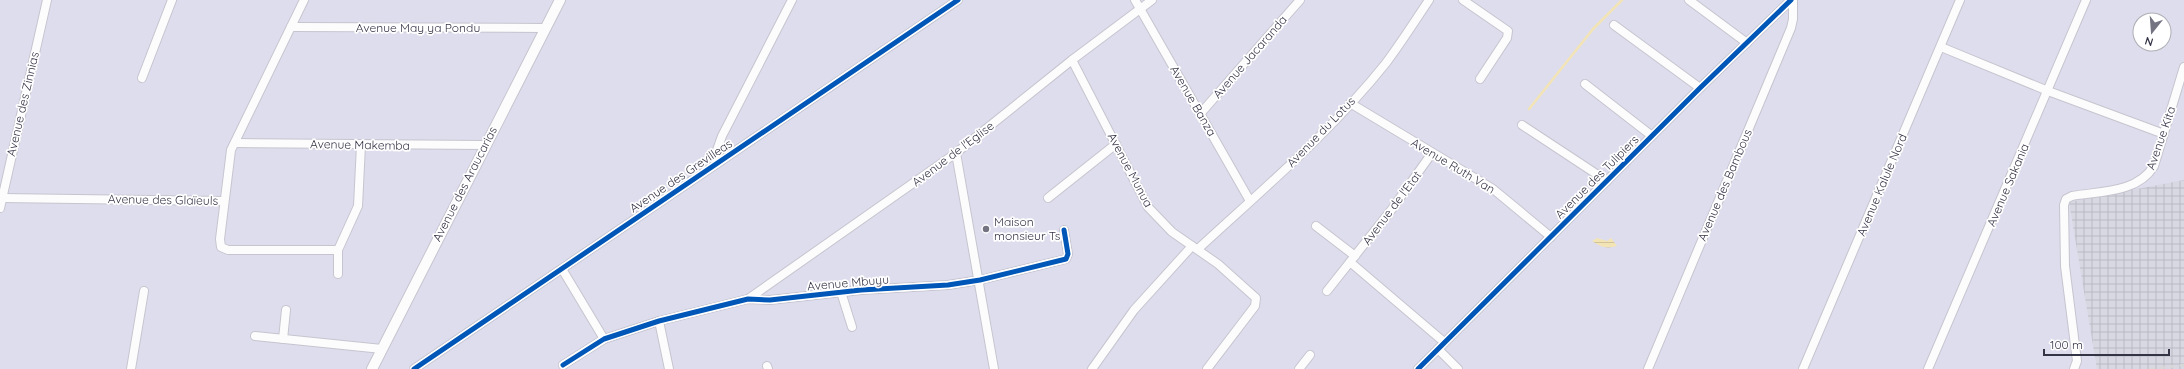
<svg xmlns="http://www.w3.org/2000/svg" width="2184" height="369" font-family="Quicksand,sans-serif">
	<defs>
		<pattern id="industrial-grid" width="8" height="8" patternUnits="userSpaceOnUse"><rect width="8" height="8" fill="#d8d8e3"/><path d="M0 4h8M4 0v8" fill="none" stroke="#babac4"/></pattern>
		<pattern id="water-rules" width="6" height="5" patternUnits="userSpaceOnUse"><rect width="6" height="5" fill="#f3e4b5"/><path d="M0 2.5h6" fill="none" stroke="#d1c49d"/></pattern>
	</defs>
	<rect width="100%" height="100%" fill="#e9e8f0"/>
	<path fill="#dedded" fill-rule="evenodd" d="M0 0H2184V369H0ZM2140 20H2164V44H2140Z"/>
	<path fill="url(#industrial-grid)" d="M2184 180V369H2097L2069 202Z"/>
	<path fill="url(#water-rules)" d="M1597 238 1607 241 1611 238 1617 246C1606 249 1601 247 1592 241Z"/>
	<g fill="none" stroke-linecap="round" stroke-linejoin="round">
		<path stroke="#f3e4b5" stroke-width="2.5" d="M1529 109 1593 29 1622 0"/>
		<defs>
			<g id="minor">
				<path d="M304 0 231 150 220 239 221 247 228 250H338L358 206 361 145"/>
				<path d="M1135 0 1250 201"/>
				<path d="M1463 0 1508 31 1507 38 1480 79"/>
				<path d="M1689 0 1747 43"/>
				<path d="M1614 25 1700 88"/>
				<path d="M291 27 545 28"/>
				<path d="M1941 47 2048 91 2164 134"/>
				<path d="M1072 60 1148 207 1172 232 1218 264 1256 298 1255 306 1207 369"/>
				<path d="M142 78 172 0"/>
				<path d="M1585 84 1652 136"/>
				<path d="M1350 103 1493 189 1551 237"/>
				<path d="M1200 114 1300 0"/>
				<path d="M1522 125 1607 181"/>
				<path d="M235 143 485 145"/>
				<path d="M956 153 994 369"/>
				<path d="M716 164 717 150 722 136 792 0"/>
				<path d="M2 198 224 201"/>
				<path d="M1048 198 1116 144"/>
				<path d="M0 208 47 0"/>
				<path d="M1316 226 1355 256"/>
				<path d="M1198 249C1262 190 1331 132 1386 63 1401 43 1415 21 1429 0"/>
				<path d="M1350 262 1444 342"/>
				<path d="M562 269 604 339"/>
				<path d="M338 274V250"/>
				<path d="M1327 291 1392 209 1432 153"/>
				<path d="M841 292 852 327"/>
				<path d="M748 299 956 153 1072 60 1152 0"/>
				<path d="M659 321 669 369"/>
				<path d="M255 336 382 349"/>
				<path d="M283 339 286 310"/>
				<path d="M1438 349 1458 369"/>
				<path d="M563 365 604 339 659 321 748 299 770 300 861 290 948 285 980 280 1066 259 1068 254 1064 230"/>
				<path d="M767 366 768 369"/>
				<path d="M131 369 144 291"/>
				<path d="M414 369 958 0"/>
				<path d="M1092 369 1134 310 1192 246"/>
				<path d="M1299 369 1310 355"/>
				<path d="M1418 369 1700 88 1791 0"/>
				<path d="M1648 369 1791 28 1793 19V0"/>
				<path d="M1803 369 1960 0"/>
				<path d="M1928 369 2086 0"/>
				<path d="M2074 369 2077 361 2065 266 2064 205 2066 199 2072 196C2102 191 2137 193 2154 166L2184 67"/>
			</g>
			<path id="tertiary" d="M372 369 560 0"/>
		</defs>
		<use href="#minor" stroke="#c6c5cf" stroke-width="10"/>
		<use href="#tertiary" stroke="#c6c5cf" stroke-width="12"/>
		<use href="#minor" stroke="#fcfcfd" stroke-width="8"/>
		<use href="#tertiary" stroke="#fcfcfd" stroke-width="10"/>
		<path stroke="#d8d8d9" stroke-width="2.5" stroke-dasharray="5 5" stroke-linecap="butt" d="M2150 369 2184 365"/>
		<defs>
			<g id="cycleway">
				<path d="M563 365 604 339 659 321 748 299 770 300 861 290 948 285 980 280 1066 259 1068 254 1064 230"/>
				<path d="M414 369 958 0"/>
				<path d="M1418 369 1700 88 1791 0"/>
			</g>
		</defs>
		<use href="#cycleway" stroke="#fff" stroke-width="8"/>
		<use href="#cycleway" stroke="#0057b8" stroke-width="5"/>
	</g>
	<circle fill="#737382" stroke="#fff" stroke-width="1.5" cx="986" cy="229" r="4"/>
	<g text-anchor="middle" stroke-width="3.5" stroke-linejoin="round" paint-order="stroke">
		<g font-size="12" fill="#343447" stroke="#fff">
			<text x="418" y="32">Avenue May ya Pondu</text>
			<text transform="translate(1250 57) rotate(-49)" y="4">Avenue Jacaranda</text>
			<text transform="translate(1193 101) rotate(60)" y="4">Avenue Banza</text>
			<text transform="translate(23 104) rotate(-77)" y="4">Avenue des Zinnias</text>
			<text transform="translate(1321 132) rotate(-46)" y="4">Avenue du Lotus</text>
			<text transform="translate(2161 138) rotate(-71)" y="4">Avenue Kita</text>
			<text transform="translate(360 145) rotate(1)" y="4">Avenue Makemba</text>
			<text transform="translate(953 154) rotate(-37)" y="4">Avenue de l'Eglise</text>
			<text transform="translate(1453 166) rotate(31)" y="4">Avenue Ruth Van</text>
			<text transform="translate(1130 170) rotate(62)" y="4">Avenue Munua</text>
			<text transform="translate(681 176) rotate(-34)" y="4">Avenue des Grevilleas</text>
			<text transform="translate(1597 177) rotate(-45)" y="4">Avenue des Tulipiers</text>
			<text transform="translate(465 184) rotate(-63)" y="4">Avenue des Araucarias</text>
			<text transform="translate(1725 185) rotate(-67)" y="4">Avenue des Bambous</text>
			<text transform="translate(1882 185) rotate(-67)" y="4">Avenue Kalule Nord</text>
			<text transform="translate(2008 185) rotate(-67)" y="4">Avenue Sakania</text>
			<text transform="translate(163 200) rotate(1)" y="4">Avenue des Glaïeuls</text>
			<text transform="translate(1392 208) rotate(-53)" y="4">Avenue de l'Etat</text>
			<text transform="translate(848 283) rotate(-5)" y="4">Avenue Mbuyu</text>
		</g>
		<g font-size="12" fill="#343447" stroke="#fff" text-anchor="start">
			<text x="994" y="226">Maison<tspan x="994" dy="14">monsieur Ts</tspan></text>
		</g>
	</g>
	<g transform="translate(2152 32) rotate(197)"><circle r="19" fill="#ffffff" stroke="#aeaeb5"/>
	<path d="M0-3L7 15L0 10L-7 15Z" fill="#737382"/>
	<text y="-6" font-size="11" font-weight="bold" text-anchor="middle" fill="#343447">N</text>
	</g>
	<path d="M2044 349v6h125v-6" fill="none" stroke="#343447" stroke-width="2"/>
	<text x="2050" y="349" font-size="12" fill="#343447" stroke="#ffffff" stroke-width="3" paint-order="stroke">100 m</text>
</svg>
